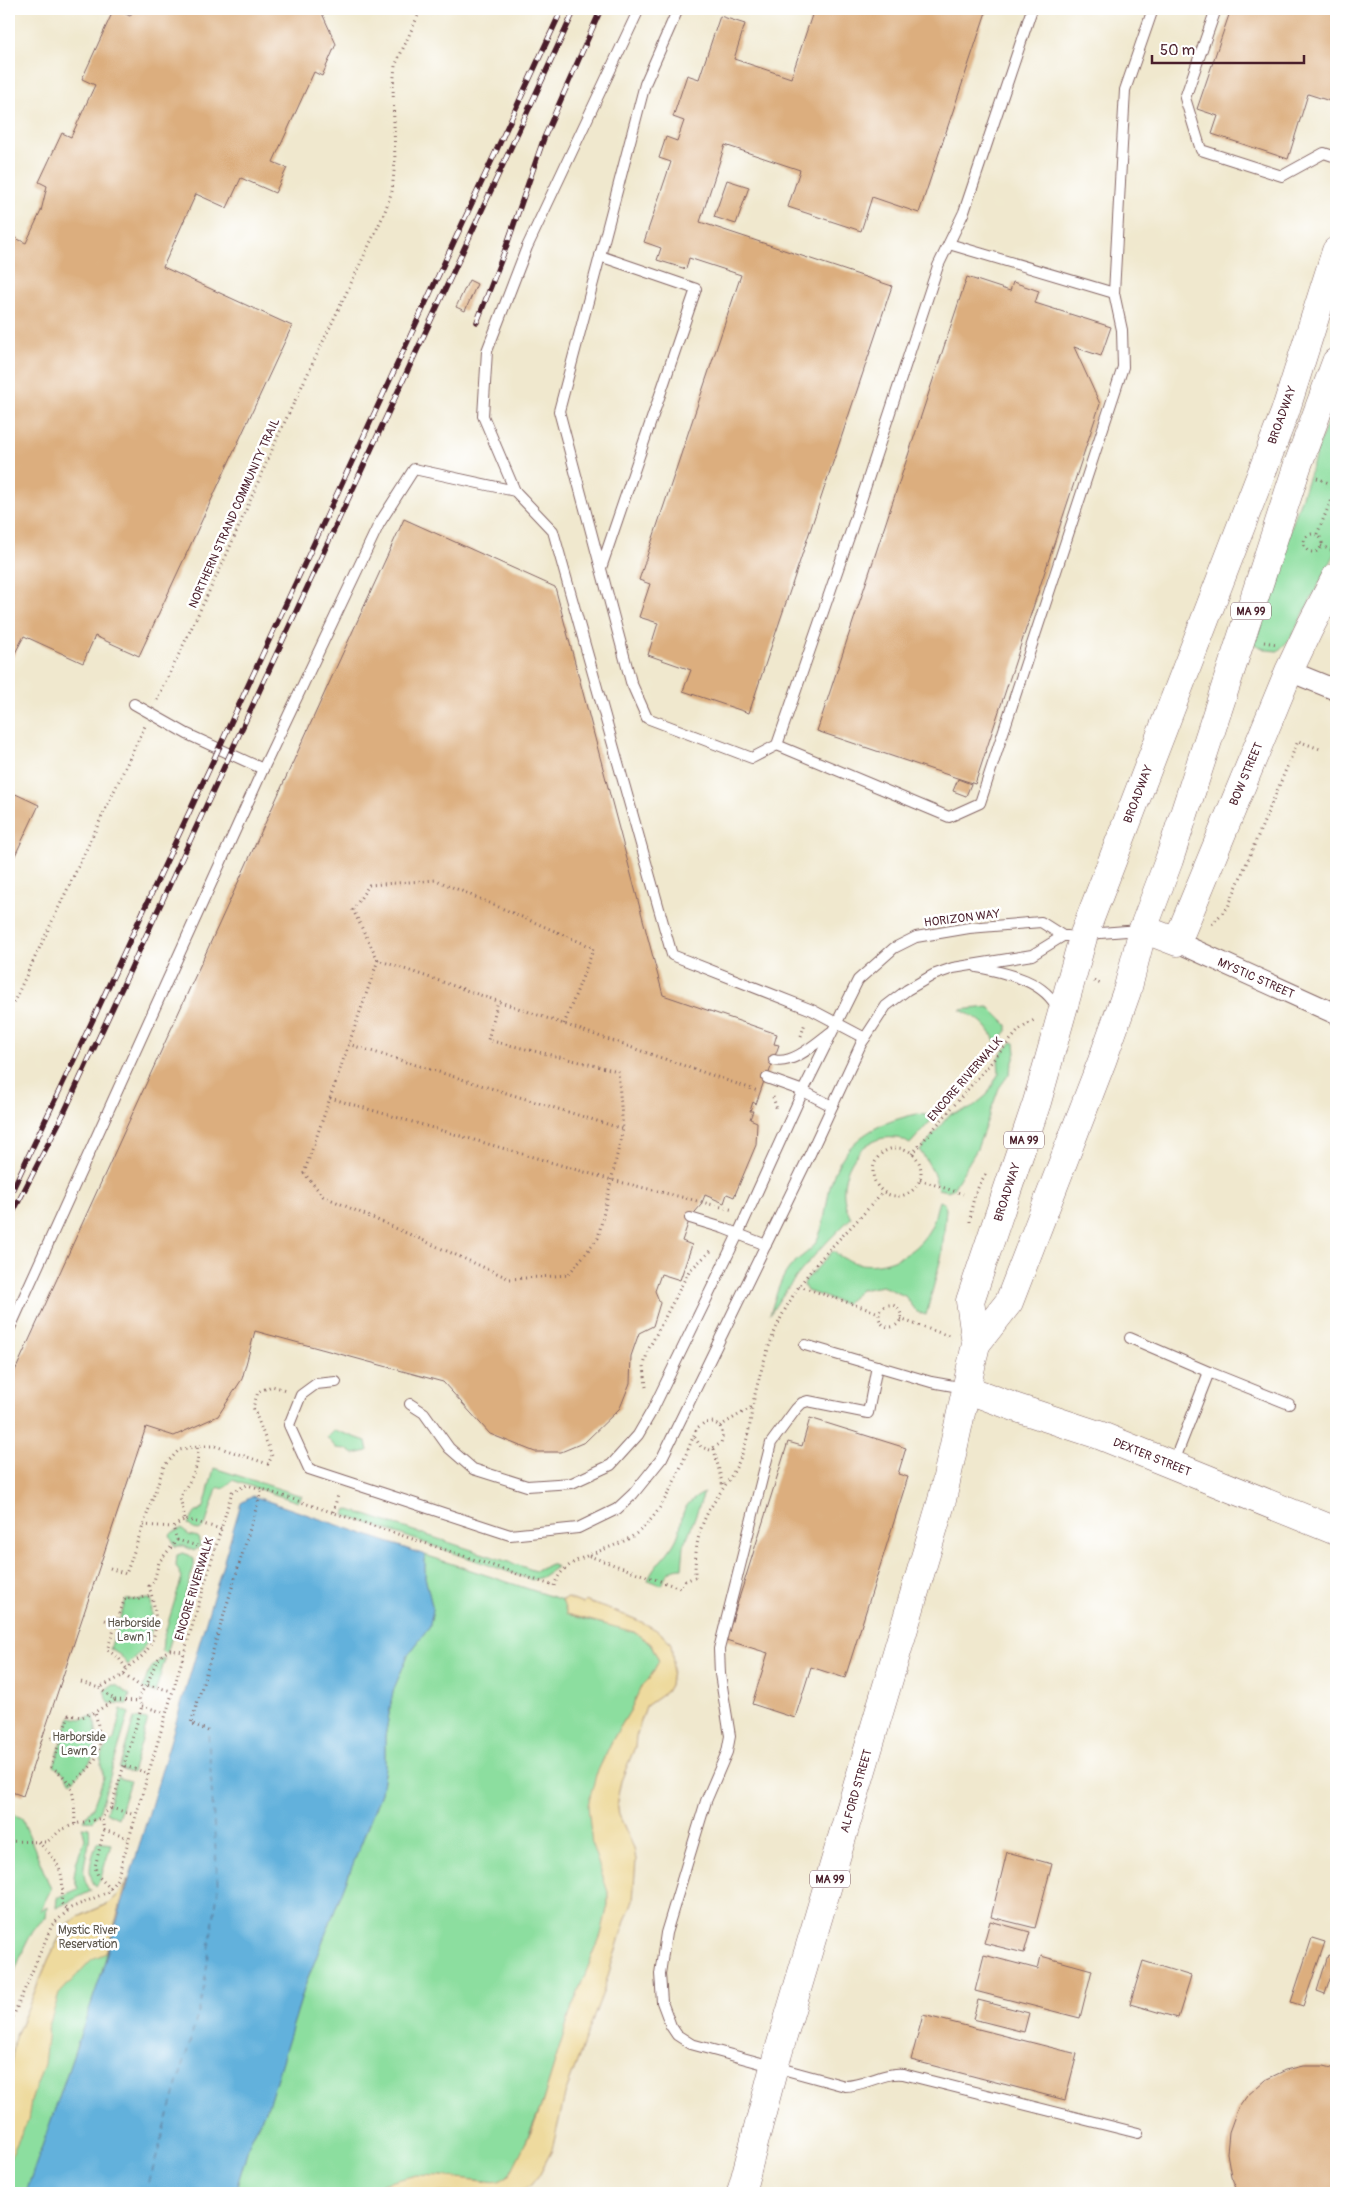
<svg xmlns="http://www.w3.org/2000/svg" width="1345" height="2202" font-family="Pangolin,sans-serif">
	<rect width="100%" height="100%" fill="#fff"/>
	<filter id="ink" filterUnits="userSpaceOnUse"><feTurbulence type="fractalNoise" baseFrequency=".02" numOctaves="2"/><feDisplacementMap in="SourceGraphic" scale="10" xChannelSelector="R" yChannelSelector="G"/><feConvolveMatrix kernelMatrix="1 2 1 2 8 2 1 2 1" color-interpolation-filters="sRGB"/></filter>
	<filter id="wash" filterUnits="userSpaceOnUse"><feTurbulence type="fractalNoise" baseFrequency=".0096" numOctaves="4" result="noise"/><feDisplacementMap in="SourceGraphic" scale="20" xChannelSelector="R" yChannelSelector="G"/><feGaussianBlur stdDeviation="1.12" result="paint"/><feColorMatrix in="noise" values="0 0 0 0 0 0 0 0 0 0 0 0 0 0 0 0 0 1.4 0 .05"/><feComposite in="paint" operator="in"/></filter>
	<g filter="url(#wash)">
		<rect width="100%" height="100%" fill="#f0e8ce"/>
		<g fill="#8cde9f" stroke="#6b7e65">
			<path d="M1336 396V552L1290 639 1278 651 1267 650 1252 643Z"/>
			<path d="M989 1007 1007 1025V1031L996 1043C987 1023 979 1019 960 1010Z"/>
			<path d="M1012 1042 1015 1043 1016 1053 1009 1074 999 1088 977 1149 953 1189 947 1191 938 1189C935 1174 929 1163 920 1151L950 1114 970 1109 987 1095 999 1073 998 1058Z"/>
			<path d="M917 1114 935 1116 910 1144C906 1142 901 1138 896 1138 861 1133 838 1172 845 1203 846 1208 849 1213 851 1218 820 1248 793 1277 770 1314 776 1296 780 1276 794 1263 801 1256 811 1251 816 1242 826 1223 825 1208 830 1187 841 1142 874 1123 917 1114Z"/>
			<path d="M939 1201 944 1203 946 1209 942 1254 926 1315 917 1312 905 1296 882 1286 860 1290 845 1304 807 1291 804 1286 805 1281 833 1251C864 1278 913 1262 931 1227 935 1220 936 1209 939 1201Z"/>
			<path d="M334 1430 366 1441 368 1451 354 1454 346 1449 336 1448 327 1437Z"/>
			<path d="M214 1468 302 1496 298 1502 232 1480 226 1487 217 1488 205 1526 199 1530 193 1529 188 1524 195 1513 204 1507Z"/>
			<path d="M704 1493 684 1546 682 1568C670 1568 665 1575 661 1585L648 1580C655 1564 665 1558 673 1545 688 1522 672 1509 704 1493Z"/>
			<path d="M347 1509 536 1571 550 1564 557 1567 542 1577 532 1580 344 1515Z"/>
			<path d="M181 1529 189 1535 198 1537 200 1546 194 1551 184 1546H175L170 1535 173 1532Z"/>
			<path d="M183 1553 189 1555 194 1559V1566L167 1653 162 1651 163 1639 182 1577 176 1566 177 1555Z"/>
			<path d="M425 1555 562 1600 568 1614C575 1616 582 1619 590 1621 620 1628 647 1628 659 1661L649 1680 641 1687 630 1711 612 1741 596 1775 592 1844 602 1869 608 1892V1905L601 1935 572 2007 542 2104 519 2158 510 2174 499 2182 452 2178 441 2176 404 2179 382 2184 369 2193H235L250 2141 269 2103 305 1986 381 1793 385 1767V1737L393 1691 408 1655 429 1628 433 1610 425 1577Z"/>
			<path d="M151 1599C154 1633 152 1641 128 1665L120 1655 110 1649 126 1600Z"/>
			<path d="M165 1659 155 1694 143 1688C147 1675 151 1662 165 1659Z"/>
			<path d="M112 1685H116L130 1695 127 1704 109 1703 104 1691Z"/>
			<path d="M121 1709 129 1713 99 1813 92 1821 84 1820 93 1807 104 1777 101 1766 102 1756 106 1746 114 1740Z"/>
			<path d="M94 1716C100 1751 97 1758 71 1782L64 1773 54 1766 70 1717 82 1719Z"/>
			<path d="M134 1718 148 1720 132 1773 119 1769Z"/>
			<path d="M117 1777 130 1781 118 1818 106 1812Z"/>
			<path d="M9 1813 22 1818 51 1889 40 1911 47 1906 46 1917C26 1933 19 1963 9 1986Z"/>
			<path d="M82 1827 89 1828C93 1852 74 1869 91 1891L56 1908 57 1898 78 1889 74 1877 76 1863 85 1839Z"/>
			<path d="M97 1842 111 1844 101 1878 96 1887C85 1872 92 1859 97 1842Z"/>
			<path d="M128 1879 100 1978 26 2193H9V2077L15 2038 55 1946 64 1929 78 1917 108 1904 120 1893Z"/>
		</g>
		<g fill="#eeda9e" stroke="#9c7c64">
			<path d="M568 1598 583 1604 585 1601C608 1610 659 1623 671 1644L673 1662 670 1685 666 1692 646 1706 636 1737 635 1747 621 1781 617 1800 619 1815 634 1848 636 1860 633 1900 625 1921 602 1995 566 2091 552 2150 539 2175 530 2186 516 2193H369L382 2184 416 2175 441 2176 491 2182 499 2181 510 2174 532 2130 542 2104 572 2007 601 1935 608 1905V1892L592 1845 588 1805 596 1775 612 1741 630 1711 641 1687 649 1679 659 1661 651 1644 634 1632 567 1614 562 1600Z"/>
			<path d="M128 1879 106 1953 92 1959 59 1994 48 2029 44 2064 31 2101 28 2120 9 2160V2077L15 2038 49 1958 64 1929 78 1917 108 1904 120 1893Z"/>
		</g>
		<path fill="#62b1dc" stroke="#566884" d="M253 1496 425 1555V1577L433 1610 429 1628 408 1655 393 1691 385 1737V1767L381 1793 305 1986 269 2103 250 2141 235 2193H26L100 1978 241 1503Z"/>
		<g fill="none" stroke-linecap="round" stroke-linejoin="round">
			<path stroke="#545972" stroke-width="1" stroke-dasharray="6 5" stroke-linecap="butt" d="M146 2193 202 2000 218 1889 208 1731"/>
		</g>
		<g id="blocks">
			<g fill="#dcae7e">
				<path d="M114 9 130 16 134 9H320L336 44 322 76 314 72 273 162 287 168 275 193 241 178 227 208 196 194 163 267 292 326 139 656 95 636 83 663 24 636 13 657 9 655V235L26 243 41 211 47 186 39 182 62 133 71 137 95 85 82 79Z"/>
				<path d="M814 9H987L919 213 872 197 861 231 788 207 800 170 725 145 700 222 892 286 749 713 683 691 691 670 648 655 658 623 639 617 650 584 639 580 741 275 689 258 686 269 657 260 661 248 644 242 671 162 659 158 666 137 677 141 684 121 673 117 687 75 699 79 720 16 745 24 734 59 791 78Z"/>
				<path d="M1231 9H1336V103L1308 94 1288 159 1212 134 1218 116 1197 109Z"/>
				<path d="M727 180 749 187 736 224 714 217Z"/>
				<path d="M967 277 1010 291 1013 282 1039 291 1035 303 1111 327 1101 356 1074 347 1100 404 975 784 817 731Z"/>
				<path d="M469 280 477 284 465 311 456 307Z"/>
				<path d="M404 519 555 587 663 995 777 1034 774 1044 779 1045 767 1078 764 1081 756 1104 753 1102 750 1111H753L750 1119 757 1122 756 1145 734 1197 727 1194 724 1203 705 1195 701 1205 690 1218 682 1241 692 1245 680 1280 661 1274 655 1291 660 1303 653 1326 639 1333 631 1356 630 1383 620 1408 585 1442 561 1452H535L490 1434 443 1382 255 1331 242 1379 218 1416 174 1436 146 1427 23 1796 9 1791V1384Z"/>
				<path d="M958 779 971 784 966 796 953 791Z"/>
				<path d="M9 791 39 805 9 868Z"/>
				<path d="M810 1418 906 1448 898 1474 908 1477 845 1678 811 1667 795 1718 752 1704 768 1653 726 1640 788 1442 802 1446Z"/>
				<path d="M1007 1852 1052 1864 1035 1928 991 1917Z"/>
				<path d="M990 1921 1030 1932 1024 1953 984 1943Z"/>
				<path d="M1312 1938 1325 1942 1303 2006 1291 2002Z"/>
				<path d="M984 1955 1038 1969 1041 1956 1092 1970 1080 2018 975 1991Z"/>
				<path d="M1328 1955 1336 1958V1961L1325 1994 1317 1991Z"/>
				<path d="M1143 1961 1191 1976 1178 2018 1130 2004Z"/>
				<path d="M978 2000 1029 2013 1024 2032 973 2019Z"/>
				<path d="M923 2015 1077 2054 1065 2100 911 2060Z"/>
				<path d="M1303 2066H1324L1336 2069V2193H1238L1231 2176 1227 2153 1229 2132 1237 2110 1247 2096 1265 2080 1286 2070Z"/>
			</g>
		</g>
	</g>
	<g filter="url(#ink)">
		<use href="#blocks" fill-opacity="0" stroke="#846564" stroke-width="1"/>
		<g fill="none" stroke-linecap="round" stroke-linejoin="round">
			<defs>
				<g id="lane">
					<path d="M1216 9 1185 98 1201 150 1282 176 1324 153 1336 157"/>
					<path d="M949 244 1114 293 1125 90 1153 9"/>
					<path d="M600 256 645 84 678 9"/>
					<path d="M515 491 483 416 487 351 527 247 639 9"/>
					<path d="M601 568 696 289 600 256 559 411 631 682 647 718 752 758 777 745 850 534 938 266 964 212 1032 9"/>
					<path d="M134 704 187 734 263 769"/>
					<path d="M777 745 949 817 980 803 1123 367 1122 330 1114 293"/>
					<path d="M1087 934 1140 930"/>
					<path d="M977 967C1006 973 1045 980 1058 1010"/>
					<path d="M774 1060C793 1065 816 1043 831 1032"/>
					<path d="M767 1078 803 1091 832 1106"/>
					<path d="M690 1218 723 1228 766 1245"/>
					<path d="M9 1330 263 769 379 524 414 469 515 491 553 531 672 955 812 1010 865 1038"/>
					<path d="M1130 1338 1209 1372"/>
					<path d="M805 1345 931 1382 965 1388"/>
					<path d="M877 1366 868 1413 808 1401 802 1403 796 1409 771 1443 719 1649 720 1674 730 1736 727 1752 706 1801 666 1933 660 1974 662 2002 671 2026 677 2035 691 2044 845 2086C865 2086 882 2072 903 2074L1138 2133"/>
					<path d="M336 1382 316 1384 301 1395 289 1425 309 1469 510 1535 578 1528 617 1509 633 1494 662 1458 810 1154 861 1044 886 1006 907 990 933 975 953 968 1032 955 1063 936"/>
					<path d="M410 1404 424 1413 449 1448 473 1469 527 1486 572 1483 611 1465 638 1435 653 1409 738 1234 803 1091 858 980 894 948 916 937 969 928 1041 922 1063 936H1068"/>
					<path d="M1173 1464 1209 1372 1289 1404"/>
				</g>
				<g id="street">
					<path d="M1289 671 1336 690"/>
					<path d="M1177 942 1336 1014"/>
				</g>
				<g id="secondary">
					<path d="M1143 929 1177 942 1289 671 1309 629 1336 577"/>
					<path d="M966 1389 1017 1408 1099 1435 1336 1531"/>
				</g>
				<g id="primary">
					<path d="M976 1344 1009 1302 1102 1061 1127 991 1143 929 1169 860 1297 467 1336 362"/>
					<path d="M741 2193 774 2067 942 1500 976 1344 970 1301 1037 1102 1084 934 1285 412 1336 251"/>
				</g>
			</defs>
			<use href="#lane" stroke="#846564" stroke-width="12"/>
			<use href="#street" stroke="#846564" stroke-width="22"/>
			<use href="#secondary" stroke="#846564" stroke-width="29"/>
			<use href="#primary" stroke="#846564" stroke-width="29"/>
			<g stroke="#846564" stroke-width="3" stroke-dasharray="1 4" stroke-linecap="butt">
				<path d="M1333 229 1336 220"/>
				<path d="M1317 478 1336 486"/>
				<path d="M1317 534 1336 489"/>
				<circle cx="1313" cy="543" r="9"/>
				<path d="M1321 546 1336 552"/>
				<path d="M1264 642 1277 644"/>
				<path d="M157 700 226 556 278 436 384 214 392 191 395 162 393 86 395 66 421 9"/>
				<path d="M1212 924 1228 907 1298 741 1320 749"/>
				<path d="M378 960 304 1173 323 1196 510 1279 568 1275 598 1238 623 1129 618 1071 488 1040 498 1001"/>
				<path d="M1094 981 1101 984"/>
				<path d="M9 1012 145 726"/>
				<path d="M564 1024 594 948 436 880 369 885 353 910 378 960C505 1003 631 1048 758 1091"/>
				<path d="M801 1036 805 1023"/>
				<path d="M348 1044 623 1129"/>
				<path d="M773 1097 777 1110"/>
				<path d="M330 1098 612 1180 734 1210"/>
				<circle cx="897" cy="1172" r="24"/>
				<path d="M912 1154 1019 1030 1034 1020"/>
				<path d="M920 1180 963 1194"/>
				<path d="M970 1222C971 1204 976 1188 986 1174"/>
				<path d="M799 1286 879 1313"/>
				<circle cx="890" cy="1316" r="11"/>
				<path d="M900 1319 952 1337"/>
				<path d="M646 1387 644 1365 648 1350 689 1271 713 1249"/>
				<path d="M720 1426 752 1407C763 1359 776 1316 806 1277 829 1246 859 1222 882 1192"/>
				<path d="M714 1449 723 1487"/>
				<path d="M333 1512 338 1495"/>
				<path d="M185 1519 180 1497C190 1480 201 1467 197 1446"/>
				<path d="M143 1525 173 1527"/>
				<path d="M177 1540 215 1551"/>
				<path d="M589 1556 680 1588 685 1581 695 1577C695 1558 696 1540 703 1523 710 1505 723 1490 733 1473 745 1452 750 1431 752 1407"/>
				<path d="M110 1568 126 1574 164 1466 179 1450 197 1446H215L268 1464 272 1456 253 1407 258 1392 272 1386 286 1390"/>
				<path d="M105 1620 116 1624"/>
				<path d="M126 1668 118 1657 107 1650 125 1598 139 1599 151 1595"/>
				<path d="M124 1675 143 1688"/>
				<path d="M81 1682 99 1688"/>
				<path d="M148 1685 172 1691"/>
				<path d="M115 1700 139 1701"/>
				<path d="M142 1706 166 1713"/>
				<path d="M208 1731 191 1723 262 1489"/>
				<path d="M51 1738 60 1741"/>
				<path d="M125 1766 148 1773"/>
				<path d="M71 1784C101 1761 104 1749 95 1712L115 1700 99 1688 124 1675C127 1665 135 1663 142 1656 162 1635 156 1610 149 1586L154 1581 159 1562 177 1540 173 1527 185 1519 221 1529"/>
				<path d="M111 1808 135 1815"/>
				<path d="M75 1824C74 1797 76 1782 51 1767L69 1715 82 1717 95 1712"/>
				<path d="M104 1830 128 1838"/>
				<path d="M9 1841 47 1842 61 1830 75 1824 102 1818"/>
				<path d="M38 1842C59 1861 66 1874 61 1903L67 1910"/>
				<path d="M111 1889 98 1876 95 1867 104 1830 102 1819 106 1812 111 1808 142 1706C135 1693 144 1692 148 1682 154 1668 156 1656 170 1650L184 1652"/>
				<path d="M9 1906 11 1908 9 1920"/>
				<path d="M9 2026 52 1925 71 1908 108 1892 117 1879 232 1492 247 1485 262 1489 554 1586C564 1553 612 1553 637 1533 667 1510 682 1462 697 1428L704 1423 713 1422 720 1426 723 1435 721 1443 710 1450 701 1447 694 1436"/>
			</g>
			<use href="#lane" stroke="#fff" stroke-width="10"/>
			<use href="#street" stroke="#fff" stroke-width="20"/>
			<use href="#secondary" stroke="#fff" stroke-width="28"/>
			<use href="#primary" stroke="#fff" stroke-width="28"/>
			<defs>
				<g id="rail">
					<path d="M477 322 505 250 544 138 601 9"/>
					<path d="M9 1197 96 1013 562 9"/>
					<path d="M9 1220 63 1115 575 9"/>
				</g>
			</defs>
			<use href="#rail" stroke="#4a1f2b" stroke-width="5.5"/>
			<use href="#rail" stroke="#fff" stroke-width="4" stroke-dasharray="11" stroke-linecap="butt"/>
		</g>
	</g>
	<g text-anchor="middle" stroke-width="5" stroke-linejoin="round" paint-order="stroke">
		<g fill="#fff" stroke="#80626b" stroke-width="1">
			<rect x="1231" y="602.5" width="40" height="17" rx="4"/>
			<rect x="1004" y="1131.5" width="40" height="17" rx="4"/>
			<rect x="810" y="1870.5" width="40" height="17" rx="4"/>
		</g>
		<g font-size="11" font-weight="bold" fill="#4a1f2b">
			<text x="1251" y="615">MA 99</text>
			<text x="1024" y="1144">MA 99</text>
			<text x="830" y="1883">MA 99</text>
		</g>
		<g font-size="12" fill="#4a1f2b" stroke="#fff">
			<text transform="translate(1282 415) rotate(-70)" y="4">BROADWAY</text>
			<text transform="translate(234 513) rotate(-66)" y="4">NORTHERN STRAND COMMUNITY TRAIL</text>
			<text transform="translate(1246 774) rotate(-67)" y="4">BOW STREET</text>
			<text transform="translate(1138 794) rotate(-69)" y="4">BROADWAY</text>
			<text transform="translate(962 918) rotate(-7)" y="4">HORIZON WAY</text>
			<text transform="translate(1256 978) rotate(24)" y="4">MYSTIC STREET</text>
			<text transform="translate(965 1079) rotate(-49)" y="4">ENCORE RIVERWALK</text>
			<text transform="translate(1007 1192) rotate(-72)" y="4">BROADWAY</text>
			<text transform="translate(1152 1457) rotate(22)" y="4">DEXTER STREET</text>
			<text transform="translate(194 1589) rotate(-73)" y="4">ENCORE RIVERWALK</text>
			<text transform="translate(856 1791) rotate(-74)" y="4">ALFORD STREET</text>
		</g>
		<g font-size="12" fill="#5e584e" stroke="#fff">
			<text x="134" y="1627">Harborside<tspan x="134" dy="14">Lawn 1</tspan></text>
			<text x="79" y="1741">Harborside<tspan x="79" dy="14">Lawn 2</tspan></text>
			<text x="88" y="1934">Mystic River<tspan x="88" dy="14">Reservation</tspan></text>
		</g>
	</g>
	<rect width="1345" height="2202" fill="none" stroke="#fff" stroke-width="30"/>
	<path d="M1152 55v8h152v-8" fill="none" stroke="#4a1f2b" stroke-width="2.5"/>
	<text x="1160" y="55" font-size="15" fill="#4a1f2b" stroke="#ffffff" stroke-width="4" paint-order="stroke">50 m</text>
</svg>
